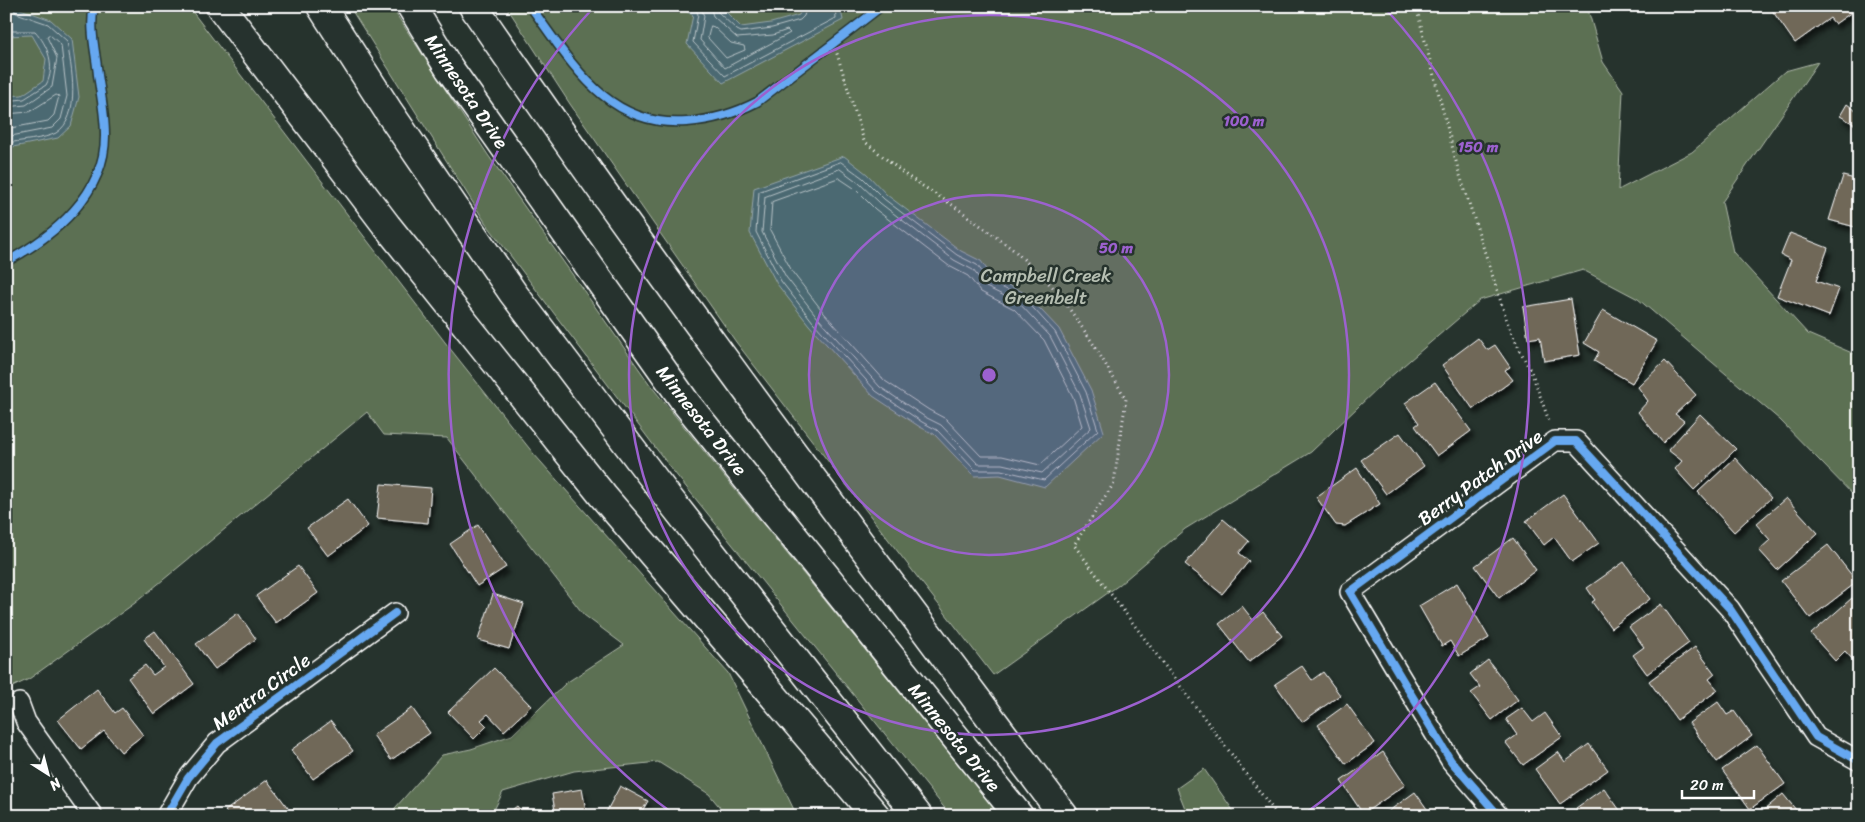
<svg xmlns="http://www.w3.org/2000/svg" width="1865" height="822" font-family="Sriracha,sans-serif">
	<defs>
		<filter id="shadow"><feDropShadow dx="3" dy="5.5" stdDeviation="2.5" flood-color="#0009"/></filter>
	</defs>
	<rect width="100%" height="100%" fill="#26332d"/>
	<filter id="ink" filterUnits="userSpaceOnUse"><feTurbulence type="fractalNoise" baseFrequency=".02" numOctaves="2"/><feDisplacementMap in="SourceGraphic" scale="10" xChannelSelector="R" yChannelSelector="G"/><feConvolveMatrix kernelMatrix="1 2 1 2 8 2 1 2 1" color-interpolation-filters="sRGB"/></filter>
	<g filter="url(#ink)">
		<g fill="#5c7053" stroke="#aeb8a9">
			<path d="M6 6H188L448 346 533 453 728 673 797 816H727L709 794 658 762 574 771 503 792 491 816H388L442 755 471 749 512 735 566 683 624 645 584 615 447 438 384 435 367 412 135 603 29 679 6 690Z"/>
			<path d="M349 6H391L488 155 651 386 1000 816H951L670 467 485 222Z"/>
			<path d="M506 6H1587L1603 62 1623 91 1618 190 1692 152 1785 71 1818 62 1722 202 1733 252 1808 334 1859 356V501L1780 420 1638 299 1583 270 1480 300 1382 384 1311 452 1185 529 1119 585 993 675 736 342 570 104Z"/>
			<path d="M1204 769 1237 816H1188L1177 788Z"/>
		</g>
		<g fill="#4c6972" stroke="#94a5aa">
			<path d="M6 6H12L51 20 72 39 79 97 71 126 58 138 8 148H6V96L22 95 43 81 46 59 32 35 6 36Z"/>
			<path d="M676 6H720L741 27 771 23 799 15 803 6H840L843 20 723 83 687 44 693 15Z"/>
			<path d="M844 156 867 174 887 195 961 251 981 261 993 278 1025 293 1059 329 1091 390 1104 432 1045 487 1000 475 974 476 934 434 920 427 873 396 809 325 777 284 750 233 754 188Z"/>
		</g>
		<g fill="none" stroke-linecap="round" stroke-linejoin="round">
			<g stroke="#b7c3c7" stroke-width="1">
				<path d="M688 6 696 10 698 14 693 42 725 76 836 18 835 6"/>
				<path d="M700 6 704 16 700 40 725 68 790 33 787 30 773 35 737 38 713 16 710 6"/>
				<path d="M717 6 718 12 737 30 741 32 772 28 800 20 804 16 807 6"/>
				<path d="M711 26 714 27 731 43 744 46 745 50 726 58 708 38Z"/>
				<path d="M6 31H35C48 45 56 67 46 85L24 99 6 101"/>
				<path d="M6 107 26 105 52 87 57 58 47 37 48 35H50L61 45 67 96 61 119 52 128 6 137"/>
				<path d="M6 114 29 112 56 95 59 96 54 115 48 121 6 129"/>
				<path d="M6 143C19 141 45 139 56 133 82 117 71 66 67 41L48 24 16 13 13 6"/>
				<path d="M841 162 863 178 884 199 957 255 977 265 990 282 1023 297 1055 332 1086 392 1098 430 1044 480 1001 470H975L937 430 922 422 876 391 813 322 781 281 756 232 759 192Z"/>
				<path d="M840 169 859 183 880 203 954 260 973 270 986 287 1019 303 1050 336 1080 394 1091 428 1042 473 1002 464H978L941 425 925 417 880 387 818 318 786 277 762 232 765 197Z"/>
				<path d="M839 178 854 188 875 209 949 266 968 276 981 292 1014 309 1044 340 1073 397 1082 426 1040 465 1002 456H981L946 419 929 410 885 381 824 313 793 273 770 230 772 202Z"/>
			</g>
		</g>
		<g fill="#706759" stroke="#fff" filter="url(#shadow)">
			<path d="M1769 6H1859V7L1835 24 1830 18 1795 43Z"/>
			<path d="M1847 104 1855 110 1859 104V127L1840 116Z"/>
			<path d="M1843 176 1859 180V228L1829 220Z"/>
			<path d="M1790 233 1828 248 1816 281 1839 289 1829 316 1777 296 1791 260 1781 255Z"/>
			<path d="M1571 299 1580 355 1544 361 1540 337 1528 339 1523 307Z"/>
			<path d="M1603 310 1657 341 1632 383 1594 361 1599 352 1584 343Z"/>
			<path d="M1478 338 1487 350 1495 345 1510 367 1505 370 1513 380 1473 409 1442 365Z"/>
			<path d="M1665 361 1696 395 1675 414 1684 421 1663 443 1638 412 1648 401 1638 387Z"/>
			<path d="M1435 382 1471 431 1437 456 1415 426 1419 423 1405 403Z"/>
			<path d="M1700 414 1736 449 1694 490 1675 469 1682 461 1668 450Z"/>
			<path d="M1400 433 1424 466 1386 494 1361 460Z"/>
			<path d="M1735 458 1771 498 1734 532 1698 492Z"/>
			<path d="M1357 468 1380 504 1345 526 1336 525 1316 497Z"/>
			<path d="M381 484 431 488 428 523 377 518Z"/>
			<path d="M1563 494 1599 543 1572 562 1554 537 1544 545 1526 521Z"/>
			<path d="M1786 498 1818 533 1777 570 1759 550 1770 540 1756 524Z"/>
			<path d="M348 499 368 526 328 556 307 528Z"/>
			<path d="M1223 519 1249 541 1239 553 1249 561 1222 594 1185 564Z"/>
			<path d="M478 525 506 567 477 586 450 544Z"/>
			<path d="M1513 538 1536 570 1499 598 1475 566Z"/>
			<path d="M1828 545 1857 582 1810 618 1781 581Z"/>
			<path d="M1624 562 1650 599 1611 628 1592 602 1595 600 1587 588Z"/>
			<path d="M298 566 318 593 276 623 256 596Z"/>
			<path d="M1457 583 1489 638 1459 656 1450 641 1442 646 1419 606Z"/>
			<path d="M493 594 524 604 509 649 478 640Z"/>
			<path d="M1852 598 1859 606V655L1853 660 1845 651 1835 661 1811 634Z"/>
			<path d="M1661 604 1689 643 1647 674 1633 655 1644 647 1629 627Z"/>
			<path d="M1242 606 1253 620 1263 612 1282 636 1249 662 1219 624Z"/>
			<path d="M238 613 256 639 215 669 196 644Z"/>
			<path d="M155 631 194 684 154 714 128 678 145 665 153 675 164 667 144 639Z"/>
			<path d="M1695 647 1715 674 1709 679 1718 690 1677 720 1649 681Z"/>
			<path d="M1488 660 1518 700 1492 720 1471 693 1480 687 1470 674Z"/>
			<path d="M1302 666 1312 680 1323 672 1340 695 1302 722 1275 684Z"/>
			<path d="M494 668 531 706 504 731 488 714 481 720 487 726 474 739 448 712Z"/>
			<path d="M97 689 115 713 122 708 143 735 121 752 104 731 81 749 58 720Z"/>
			<path d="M1718 702 1727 715 1734 711 1752 736 1717 762 1689 723Z"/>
			<path d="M1347 704 1375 743 1346 764 1318 725Z"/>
			<path d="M412 708 430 733 391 760 373 735Z"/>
			<path d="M1522 708 1533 722 1545 713 1562 737 1523 765 1506 743 1517 735 1506 719Z"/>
			<path d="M331 721 353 751 313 779 291 750Z"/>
			<path d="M1589 744 1608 770 1560 804 1535 769 1558 752 1565 762Z"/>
			<path d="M1757 745 1785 784 1750 809 1722 770Z"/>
			<path d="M1383 752 1405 785 1363 814 1341 781Z"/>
			<path d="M267 780 288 808 278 816H229L225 811Z"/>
			<path d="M620 786 648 801 639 816H604Z"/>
			<path d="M1604 788 1624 816H1582L1576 808Z"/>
			<path d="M582 789 587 816H556L552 794Z"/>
			<path d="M1415 792 1432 816H1382Z"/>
			<path d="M1783 794 1801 816H1757Z"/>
			<path d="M517 806 525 816H504Z"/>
		</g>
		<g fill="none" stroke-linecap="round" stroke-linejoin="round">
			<defs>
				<g id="street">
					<path d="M19 703 26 722 93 816"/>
					<path d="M166 816 188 778 217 743 395 613"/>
					<path d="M1499 816 1451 761 1350 592 1555 441H1576L1730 609 1816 737 1859 761"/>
				</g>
				<g id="highway">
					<path d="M220 6 387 226 603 496 876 816"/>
					<path d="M321 6 389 112 513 293 670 500 918 816"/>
					<path d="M411 6 449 68 686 403 1019 816"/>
					<path d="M473 6C662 282 864 548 1064 816"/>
				</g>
			</defs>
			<use href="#street" stroke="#fff" stroke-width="22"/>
			<use href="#highway" stroke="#fff" stroke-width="31"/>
			<g stroke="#fff" stroke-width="3" stroke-dasharray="1 4" stroke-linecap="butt">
				<path d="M1416 6 1458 169 1510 330 1533 376 1549 421"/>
				<path d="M834 44 864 141 907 176 954 206 1015 251 1058 292 1094 345 1126 399 1114 483 1074 545 1278 816"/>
			</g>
			<use href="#street" stroke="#26332d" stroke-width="19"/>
			<use href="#highway" stroke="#26332d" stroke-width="28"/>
			<defs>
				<g id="cycleway">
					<path d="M530 6C572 63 607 128 687 122 712 120 734 114 757 102L882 6"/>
					<path d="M6 262C54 236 105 194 105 136 105 115 101 95 98 75 96 53 89 28 94 6"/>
					<path d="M166 816 188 778 217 743 395 613"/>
					<path d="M1499 816 1451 761 1350 592 1555 441H1576L1730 609 1816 737 1859 761"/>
				</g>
			</defs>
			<use href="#cycleway" stroke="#26332d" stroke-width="11"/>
			<use href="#cycleway" stroke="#66a8f1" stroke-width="8"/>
		</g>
	</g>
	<circle cx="989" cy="375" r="180" fill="#9c61cf" fill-opacity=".12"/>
	<g fill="none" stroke="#9c61cf" stroke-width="2.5">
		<circle cx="989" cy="375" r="180"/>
		<circle cx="989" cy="375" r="360"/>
		<path d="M675 815A540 540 0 0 1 594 7M1384 7A540 540 0 0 1 1303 815"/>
	</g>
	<g text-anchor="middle" stroke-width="5" stroke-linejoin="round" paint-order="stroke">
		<g font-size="19" fill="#fff" stroke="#26332d">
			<text transform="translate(467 91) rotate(56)" y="7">Minnesota Drive</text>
			<text transform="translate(702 420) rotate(52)" y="7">Minnesota Drive</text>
			<text transform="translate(1480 477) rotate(-36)" y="7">Berry Patch Drive</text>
			<text transform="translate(261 691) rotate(-36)" y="7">Mentra Circle</text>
			<text transform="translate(955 737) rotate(51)" y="7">Minnesota Drive</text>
		</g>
		<g font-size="19" fill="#b6bfb2" stroke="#26332d">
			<text x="1046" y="282">Campbell Creek<tspan x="1046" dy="22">Greenbelt</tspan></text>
		</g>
	</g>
	<circle cx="989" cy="375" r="8" fill="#9c61cf" stroke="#26332d" stroke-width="2.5"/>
	<g font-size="15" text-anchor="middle" font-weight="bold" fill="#9c61cf" stroke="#26332d" stroke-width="5" stroke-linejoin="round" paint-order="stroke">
		<text x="1244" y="126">100 m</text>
		<text x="1478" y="152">150 m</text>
		<text x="1116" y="253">50 m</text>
	</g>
	<rect width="1865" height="822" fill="none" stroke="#26332d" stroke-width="25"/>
	<rect x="12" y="12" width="1840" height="797" fill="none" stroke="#fff" stroke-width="2" filter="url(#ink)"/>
	<g transform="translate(48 774) rotate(144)" stroke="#26332d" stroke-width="4" paint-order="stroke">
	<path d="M0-4L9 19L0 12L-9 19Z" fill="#ffffff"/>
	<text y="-8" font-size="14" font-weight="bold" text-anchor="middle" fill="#ffffff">N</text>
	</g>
	<path d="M1682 790v8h72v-8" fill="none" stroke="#ffffff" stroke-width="2.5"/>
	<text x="1690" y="790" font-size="15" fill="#ffffff" stroke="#26332d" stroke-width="4" paint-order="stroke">20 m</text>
</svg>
